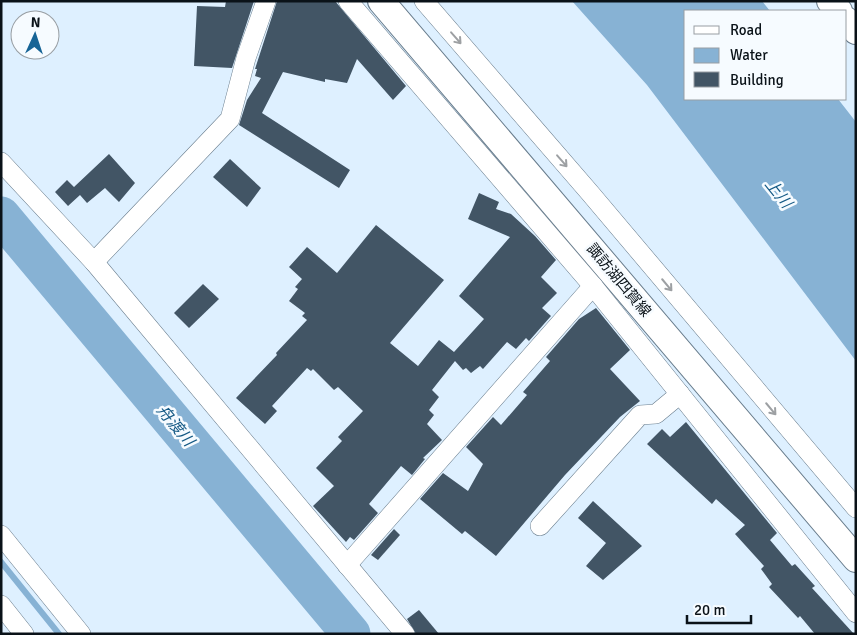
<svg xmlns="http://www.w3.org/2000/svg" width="857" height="635" font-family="Signika,'Noto Sans JP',sans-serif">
	<rect width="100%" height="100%" fill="#def0ff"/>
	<path fill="#87b2d4" d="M572 1H762L770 11H686V99H838L856 122V361L647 85Z"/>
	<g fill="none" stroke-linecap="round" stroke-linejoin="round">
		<path stroke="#87b2d4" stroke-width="6" d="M1 562 59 634"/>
		<path stroke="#87b2d4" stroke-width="39" d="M1 216 351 634"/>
	</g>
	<g fill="#425565">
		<path d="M226 1H254L232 68 194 66 197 6 225 7Z"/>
		<path d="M277 1H335L406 86 393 100 357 59 347 83 325 79V82L283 72 262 113 350 170 339 188 239 125 247 100 261 78 255 76 257 69H255Z"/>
		<path d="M109 154 135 183 119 202 105 188 87 203 80 195 68 206 55 192 67 180 74 187Z"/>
		<path d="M230 159 261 188 247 207 213 177Z"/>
		<path d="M479 193 499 202 496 209 511 214 535 236 556 260 541 277 557 293 542 308 551 316 529 341 526 338 516 349 507 342 483 369 480 366 471 373 466 368 463 370 455 361 432 390 439 397 429 410 434 415 427 424 442 440 423 458 425 459 412 475 401 466 369 504 378 513 354 540 350 537 346 542 313 506 334 486 316 468 342 441 338 437 363 411 338 387 334 390 313 369 311 371 307 368 272 406 277 411 265 424 236 398 277 355 276 353 307 320 302 316 305 313 289 301 298 289 295 287 302 279 289 267 307 247 337 273 376 225 444 280 390 343 418 366 439 340 454 352 484 319 459 296 510 237 468 219Z"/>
		<path d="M203 284 219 299 189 328 174 313Z"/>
		<path d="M596 308 630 350 610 369 640 401 620 417 565 475 496 556 465 531 462 534 420 499 443 473 468 491 483 464 466 447 493 417 501 425 527 395 523 392 550 361 546 357 579 319Z"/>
		<path d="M686 422 777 533 770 540 792 566 795 564 815 586 812 588 854 634H815L800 616 798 618 769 587 772 584 761 569 764 566 735 534 745 525 716 499 712 504 647 444 662 429 670 437Z"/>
		<path d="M593 501 642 546 603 580 586 566 606 543 578 518Z"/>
		<path d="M394 529 400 535 378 560 371 555Z"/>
		<path d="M419 610 439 634H416L407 619Z"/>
	</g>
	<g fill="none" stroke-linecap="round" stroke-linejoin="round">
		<defs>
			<g id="street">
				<path d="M348 1 593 286 856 613"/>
				<path d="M424 1 590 193 856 508"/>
				<path d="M1 162 94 262 405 634"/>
				<path d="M94 262 230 119 246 58 266 1"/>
				<path d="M540 526 640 415 656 414 680 394"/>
				<path d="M1 535 81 634"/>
				<path d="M347 565 593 286"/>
				<path d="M1 605 24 634"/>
			</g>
			<g id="secondary">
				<path d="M381 1 856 559"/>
				<path d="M830 1 839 11"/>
				<path d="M846 20 856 31"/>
			</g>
		</defs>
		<use href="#street" stroke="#697d8d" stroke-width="20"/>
		<use href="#secondary" stroke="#697d8d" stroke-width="28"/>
		<use href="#street" stroke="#fff" stroke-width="19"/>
		<use href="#secondary" stroke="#fff" stroke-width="26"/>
	</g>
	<defs><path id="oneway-shaft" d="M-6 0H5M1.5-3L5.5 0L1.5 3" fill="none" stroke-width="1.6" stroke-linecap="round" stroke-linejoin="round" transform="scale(1.25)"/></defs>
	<g stroke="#9da0a3">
		<use href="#oneway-shaft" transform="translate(456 38) rotate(49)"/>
		<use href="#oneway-shaft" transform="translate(562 161) rotate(49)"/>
		<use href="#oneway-shaft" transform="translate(667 285) rotate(50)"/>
		<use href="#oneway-shaft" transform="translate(771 409) rotate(50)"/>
	</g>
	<g text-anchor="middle" stroke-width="5" stroke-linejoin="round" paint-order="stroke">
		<g font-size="15" fill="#0a1218" stroke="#f6fbff">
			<text transform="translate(619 280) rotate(50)" y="5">諏訪湖四賀線</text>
		</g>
		<g font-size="16" font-style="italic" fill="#145985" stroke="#f6fbff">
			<text transform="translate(779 193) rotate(51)" y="6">上川</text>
			<text transform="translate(176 425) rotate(50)" y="6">舟渡川</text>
		</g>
	</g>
	<rect width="857" height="635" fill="none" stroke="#0a1218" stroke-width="5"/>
	<rect x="684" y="10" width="162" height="90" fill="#f6fbff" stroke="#989ea3"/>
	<rect x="694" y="26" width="25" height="8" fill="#ffffff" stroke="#989ea3"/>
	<text x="730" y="35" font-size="15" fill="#0a1218">Road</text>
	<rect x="694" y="48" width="25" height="15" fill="#87b2d4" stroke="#989ea3"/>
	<text x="730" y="60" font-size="15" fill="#0a1218">Water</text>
	<rect x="694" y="72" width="25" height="15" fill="#425565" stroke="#989ea3"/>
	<text x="730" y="85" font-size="15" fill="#0a1218">Building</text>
	<g transform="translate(35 35) rotate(3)"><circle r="24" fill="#f6fbff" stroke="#989ea3"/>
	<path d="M0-4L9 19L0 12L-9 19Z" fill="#166496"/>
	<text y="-8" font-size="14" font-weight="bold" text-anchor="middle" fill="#0a1218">N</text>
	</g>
	<path d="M687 615v8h64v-8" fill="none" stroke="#0a1218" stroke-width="2.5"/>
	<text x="694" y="615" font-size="15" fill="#0a1218" stroke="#f6fbff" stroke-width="4" paint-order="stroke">20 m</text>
</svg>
